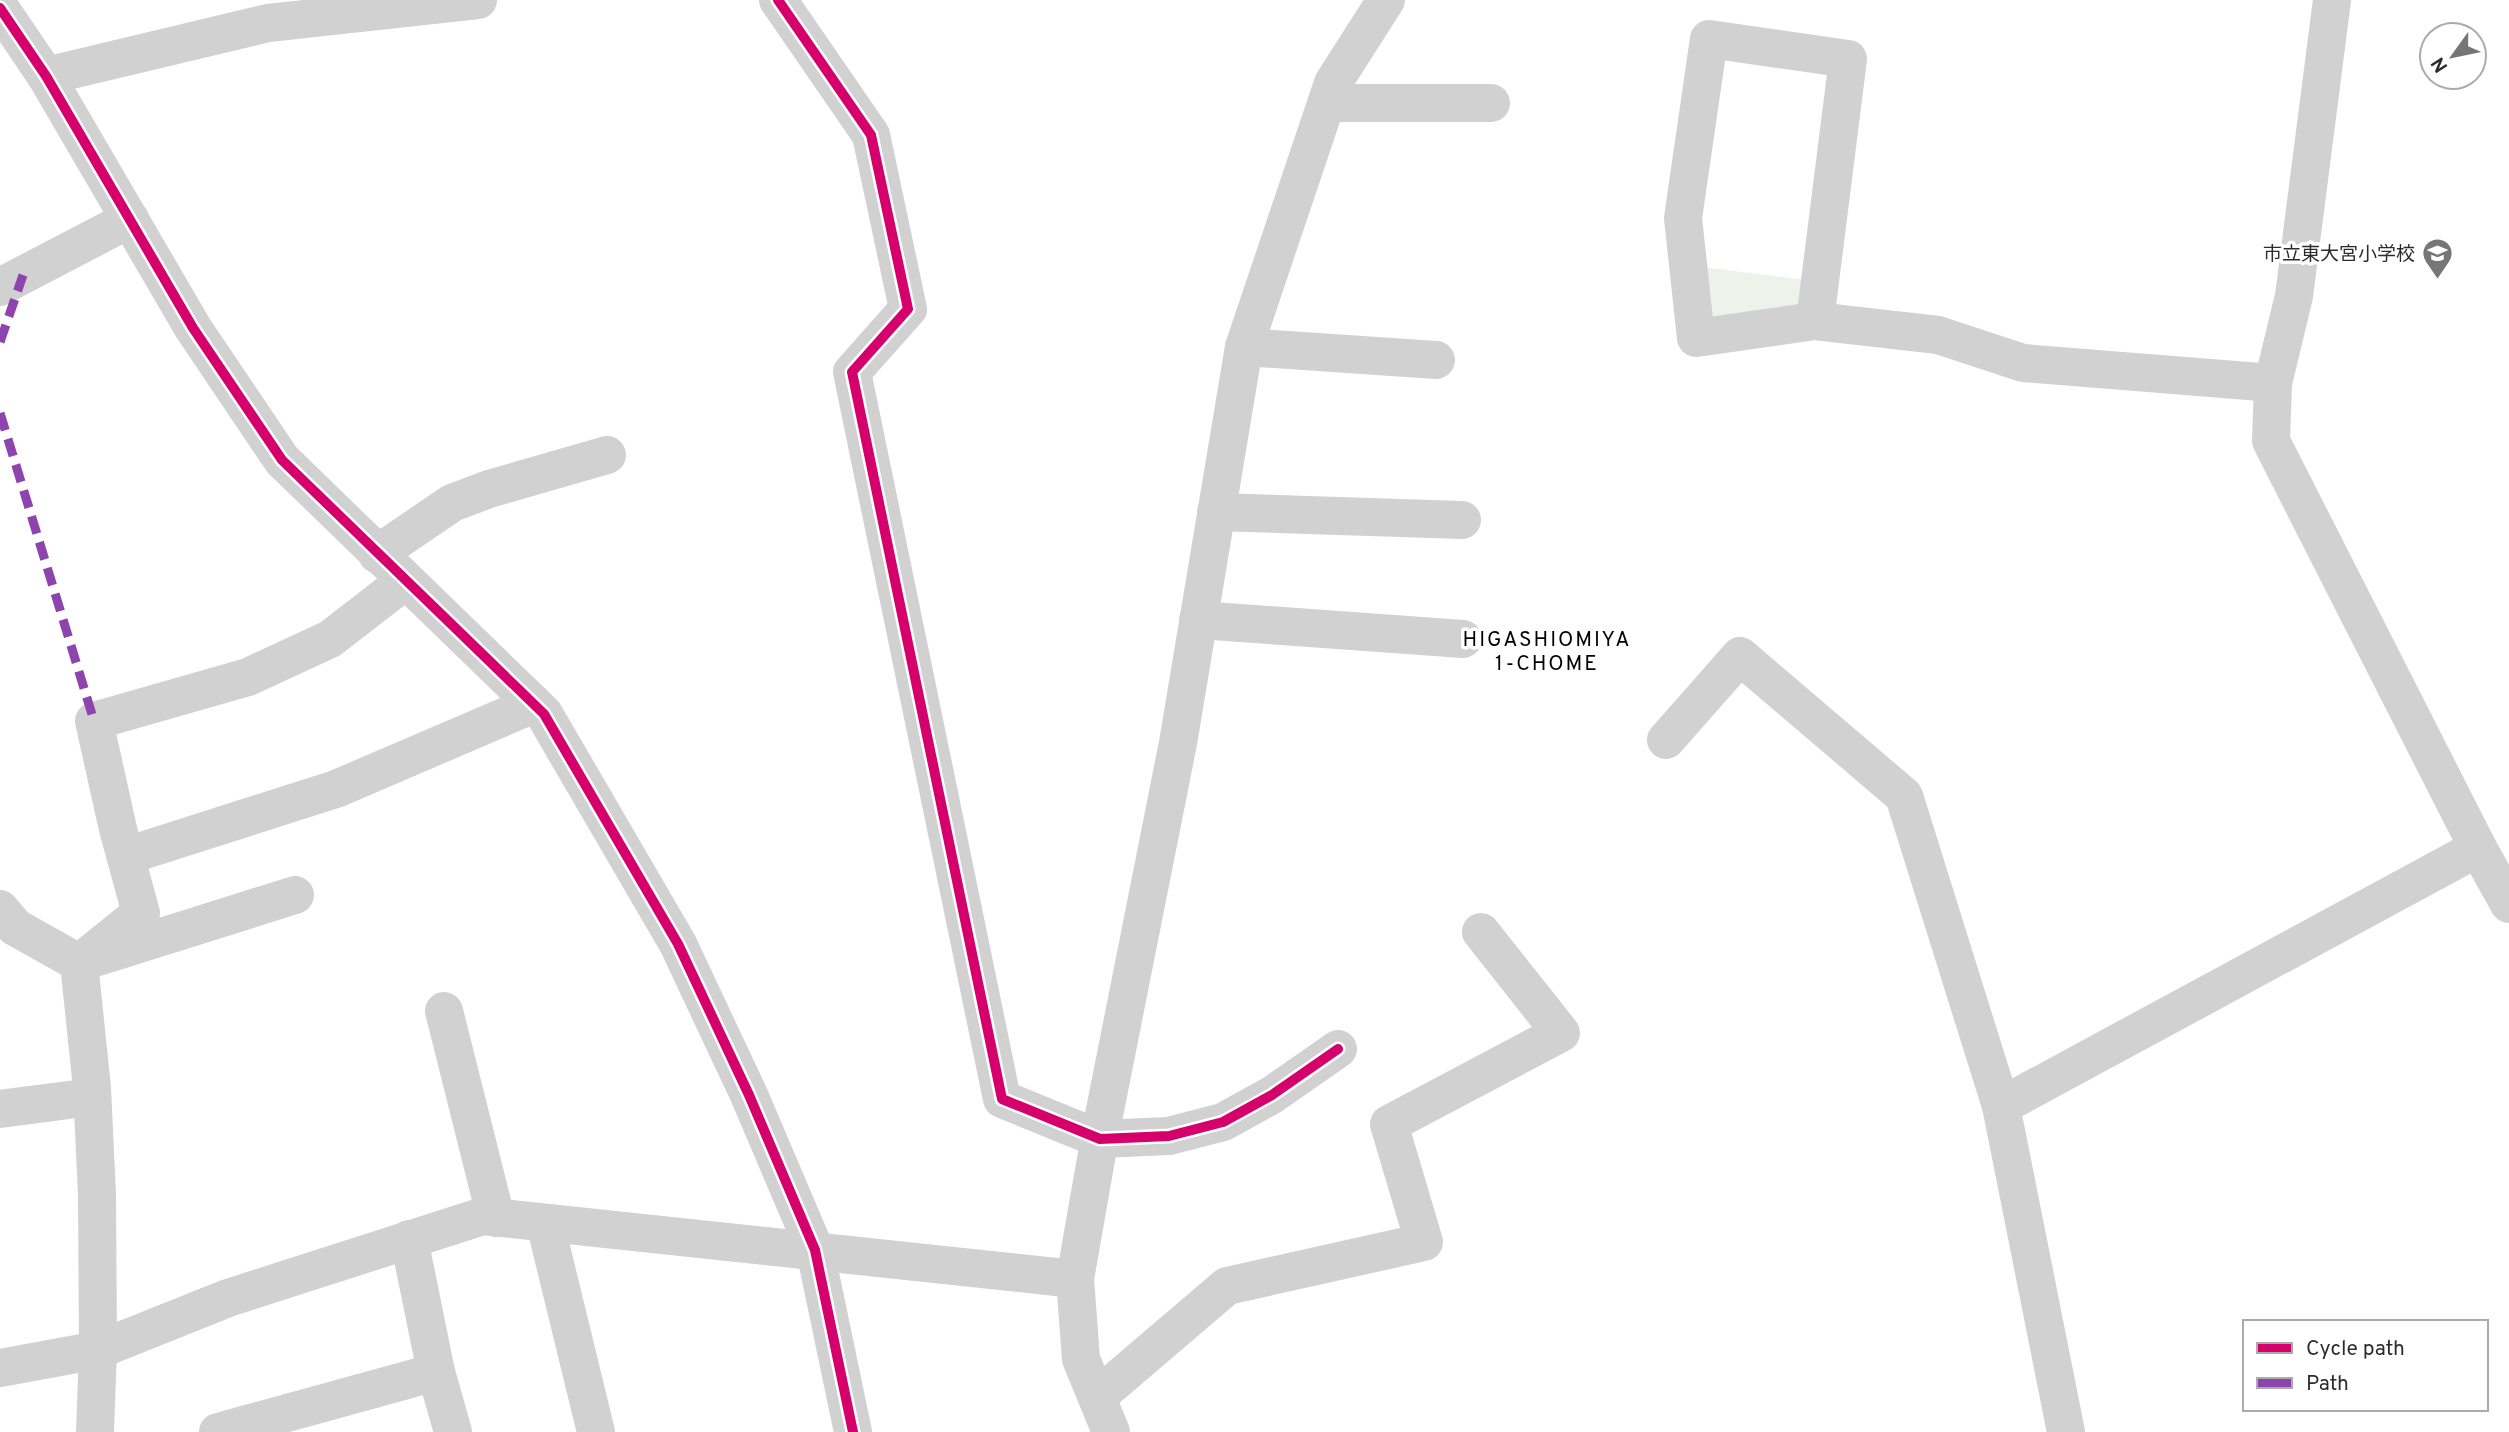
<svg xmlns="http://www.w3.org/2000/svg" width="2509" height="1432" font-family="Overpass,'Noto Sans JP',sans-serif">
	<rect width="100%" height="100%" fill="#fff"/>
	<path fill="#eff2eb" d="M1703 267 1806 280 1804 299 1791 314 1711 327Z"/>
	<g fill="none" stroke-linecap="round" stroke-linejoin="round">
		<g stroke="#d1d1d1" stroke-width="38">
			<path d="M778 0 871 135 908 309 852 372 1002 1099 1100 1139 1169 1136 1223 1122 1272 1095 1338 1049"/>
			<path d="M2332 0 2294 296 2273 383 2271 441 2478 848 2509 904"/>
			<path d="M0 8 46 76 193 328 282 460 544 714 678 944 749 1095 815 1250 853 1432"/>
			<path d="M46 76 268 23 478 0"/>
			<path d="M1327 103H1491"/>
			<path d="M0 287 130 219"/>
			<path d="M1815 321 1848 59 1709 39 1683 218 1696 338 1815 321 1938 335 2023 363 2273 383"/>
			<path d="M1244 347 1436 360"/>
			<path d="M1216 512 1462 520"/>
			<path d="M377 554 452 503 489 489 607 455"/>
			<path d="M1198 620 1463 639"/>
			<path d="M1666 740 1740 656 1904 796 2001 1106"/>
			<path d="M126 856 336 789 534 704"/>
			<path d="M0 909 15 927 79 963 295 895"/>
			<path d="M444 1011 496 1218"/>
			<path d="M0 1109 92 1097"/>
			<path d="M545 1223 596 1432"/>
			<path d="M409 1239 436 1372 453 1432"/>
			<path d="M0 1368 98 1350 228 1298 483 1216 1075 1279"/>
			<path d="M1097 1397 1227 1286 1424 1242 1389 1124 1561 1033 1481 932"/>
			<path d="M95 1432 98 1350 97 1195 92 1088 79 963 141 913 118 829 94 721 248 677 330 639 405 581"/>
			<path d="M218 1432 436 1372"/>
			<path d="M1111 1432 1081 1359 1075 1279 1102 1125 1178 743 1244 347 1333 83 1386 0"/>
			<path d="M2066 1432 2001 1106 2478 848"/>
		</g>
		<g stroke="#8e44ad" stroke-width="9" stroke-dasharray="18 9" stroke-linecap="butt">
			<path d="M0 342 23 275"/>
			<path d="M0 413 94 721"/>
		</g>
		<defs>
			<g id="cycleway">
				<path d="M778 0 871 135 908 309 852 372 1002 1099 1100 1139 1169 1136 1223 1122 1272 1095 1338 1049"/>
				<path d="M0 8 46 76 193 328 282 460 544 714 678 944 749 1095 815 1250 853 1432"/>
			</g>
		</defs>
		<use href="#cycleway" stroke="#fff" stroke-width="15"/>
		<use href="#cycleway" stroke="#d6006c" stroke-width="10"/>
	</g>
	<defs>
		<symbol id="school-pin" viewBox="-11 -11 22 30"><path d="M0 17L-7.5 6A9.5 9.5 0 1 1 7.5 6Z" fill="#767676" stroke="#fff"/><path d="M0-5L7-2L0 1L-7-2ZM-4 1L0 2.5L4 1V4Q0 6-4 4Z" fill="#fff"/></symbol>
	</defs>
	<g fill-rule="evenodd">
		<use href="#school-pin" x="2420" y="236" width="35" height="47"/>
	</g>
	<g text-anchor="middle" stroke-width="7" stroke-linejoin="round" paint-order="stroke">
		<g font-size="19" fill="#2c2c2c" stroke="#fff" text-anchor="end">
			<text x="2415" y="260">市立東大宮小学校</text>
		</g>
		<g font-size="21" letter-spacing="2" fill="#000" stroke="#fff">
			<text x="1547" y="646">HIGASHIOMIYA<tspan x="1547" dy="24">1-CHOME</tspan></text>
		</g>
	</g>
	<rect x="2243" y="1320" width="245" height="91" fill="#ffffff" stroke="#ababab" stroke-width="2"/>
	<rect x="2257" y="1343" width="35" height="10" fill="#d6006c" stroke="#ababab" stroke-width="2"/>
	<text x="2306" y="1355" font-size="21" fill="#2c2c2c">Cycle path</text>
	<rect x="2257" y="1378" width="35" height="10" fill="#8e44ad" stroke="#ababab" stroke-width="2"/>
	<text x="2306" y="1390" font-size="21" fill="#2c2c2c">Path</text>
	<g transform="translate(2453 56) rotate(237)"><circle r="33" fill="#ffffff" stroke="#ababab" stroke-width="2"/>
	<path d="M0-5L12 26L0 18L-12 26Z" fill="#767676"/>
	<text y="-10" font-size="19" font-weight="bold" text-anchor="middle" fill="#2c2c2c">N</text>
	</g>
</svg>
